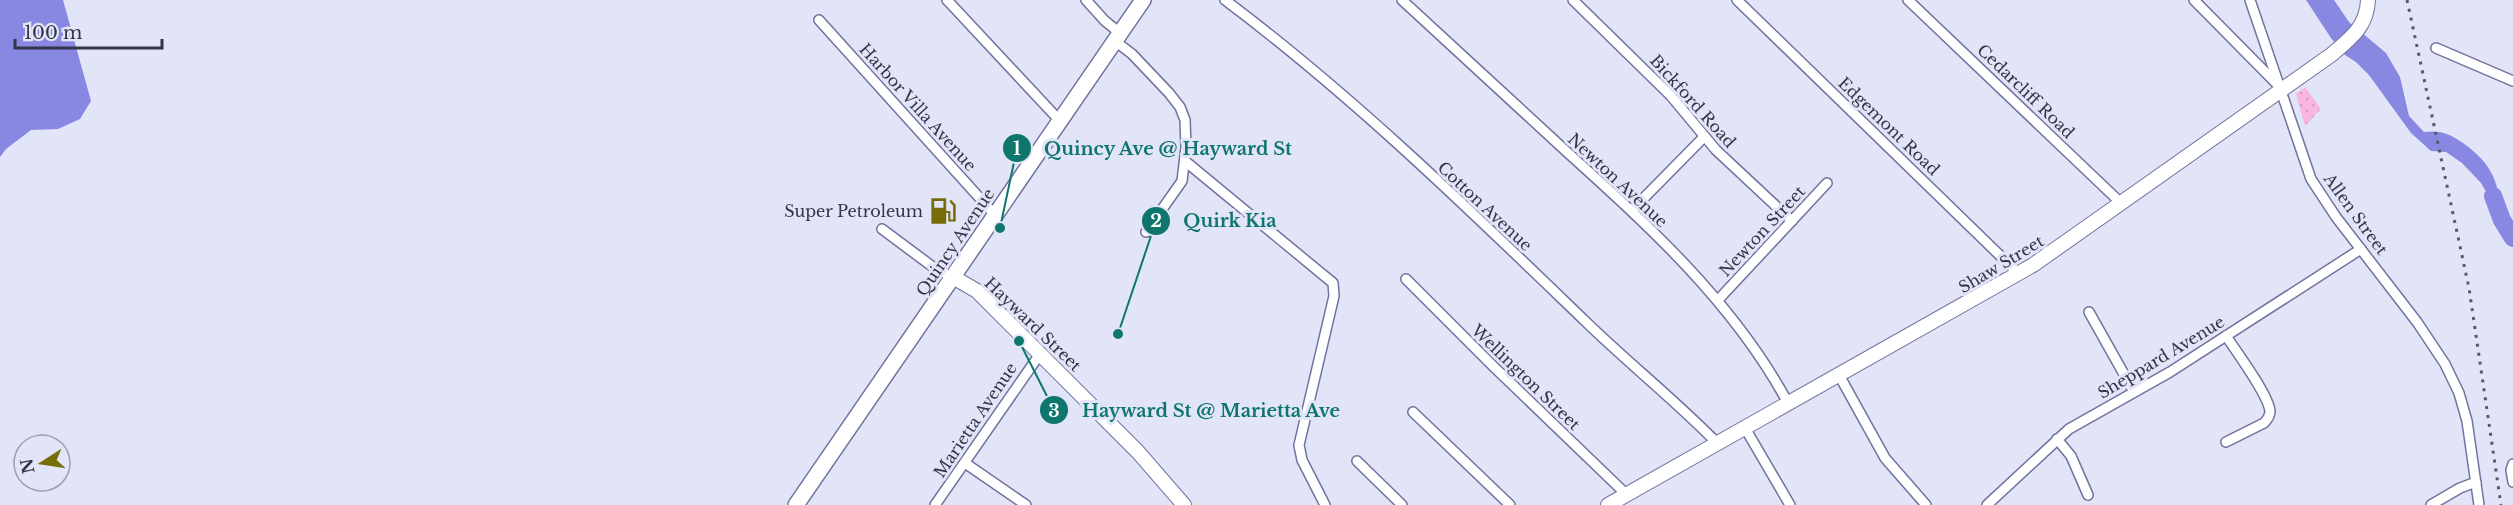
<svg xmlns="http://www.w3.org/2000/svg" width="2513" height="505" font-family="'Libre Baskerville',serif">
	<defs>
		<pattern id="grass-dots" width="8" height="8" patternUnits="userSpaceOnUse" patternTransform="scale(1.5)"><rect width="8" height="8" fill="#fab6df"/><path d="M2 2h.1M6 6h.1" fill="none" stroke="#d79dc1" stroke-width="1.8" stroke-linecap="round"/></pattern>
	</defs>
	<rect width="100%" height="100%" fill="#e2e4f8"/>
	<path fill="url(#grass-dots)" d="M2305 87 2321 109 2305 126 2296 94Z"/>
	<g fill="#8888e3">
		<path d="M0 0H63L91 101 80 119 58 129 31 130 6 149 0 157Z"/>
		<path d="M2306 0H2334L2349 22 2386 53 2400 77 2409 116 2424 132C2442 130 2449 134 2463 143 2494 165 2499 184 2502 220L2481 183 2462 163 2446 152 2431 151 2411 133 2369 75 2356 62 2345 55 2331 38Z"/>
	</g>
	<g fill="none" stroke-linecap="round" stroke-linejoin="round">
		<path stroke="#8888e3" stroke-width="18" d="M2493 196 2502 220 2513 238"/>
		<defs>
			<g id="street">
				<path d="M947 0 1060 121"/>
				<path d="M1086 0 1105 21 1120 33"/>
				<path d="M1225 0C1353 96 1469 209 1584 320 1627 362 1675 400 1717 443"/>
				<path d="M1402 0C1457 51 1512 101 1567 152 1650 227 1734 303 1788 403"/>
				<path d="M1573 0 1671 96 1716 150 1792 221"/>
				<path d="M1737 0 2019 274"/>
				<path d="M1908 0 2122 204"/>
				<path d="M2194 0 2279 86"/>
				<path d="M2250 0 2311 179 2336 217 2417 322 2445 364 2459 393 2467 421 2479 505"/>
				<path d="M819 20 995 215"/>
				<path d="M1115 41 1132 54 1169 93 1180 107 1185 120 1186 147 1182 181 1146 232"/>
				<path d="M2436 48 2513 81"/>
				<path d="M1185 161 1333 283 1334 296 1299 445 1302 460 1325 505"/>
				<path d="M1632 210 1704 137"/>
				<path d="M882 229 937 270 953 277"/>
				<path d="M1406 279 1493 366 1627 495"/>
				<path d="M1718 300 1827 183"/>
				<path d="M2089 312 2134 392"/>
				<path d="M1839 375 1885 458 1926 505"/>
				<path d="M1413 412 1510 505"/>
				<path d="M1745 428 1790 505"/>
				<path d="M2057 439 2071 456 2088 495"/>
				<path d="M2226 442 2264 423C2268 419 2270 416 2270 411 2268 394 2236 351 2226 336"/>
				<path d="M1357 461 1402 505"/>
				<path d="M965 463 1026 505"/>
				<path d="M2513 464 2511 470 2513 482"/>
				<path d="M935 505 1040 354"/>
				<path d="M1987 505 2069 429 2170 372 2361 249"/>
				<path d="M2431 505 2460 488 2476 482"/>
			</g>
			<g id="secondary">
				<path d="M953 277 977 291 1138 452 1184 505"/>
				<path d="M1608 505 2033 265 2331 55C2350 39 2367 27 2368 0"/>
			</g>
			<path id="primary" d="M796 505 1143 0"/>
		</defs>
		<use href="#street" stroke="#71739f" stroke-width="12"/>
		<use href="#secondary" stroke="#71739f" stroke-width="16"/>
		<use href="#primary" stroke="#71739f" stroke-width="18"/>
		<use href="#street" stroke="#fff" stroke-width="9"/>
		<use href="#secondary" stroke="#fff" stroke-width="14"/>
		<use href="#primary" stroke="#fff" stroke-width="15"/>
		<path stroke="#57586c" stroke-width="3" stroke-dasharray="3 6" stroke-linecap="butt" d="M2407 0 2469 288 2501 505"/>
	</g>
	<defs>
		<symbol id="fuel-bare" viewBox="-9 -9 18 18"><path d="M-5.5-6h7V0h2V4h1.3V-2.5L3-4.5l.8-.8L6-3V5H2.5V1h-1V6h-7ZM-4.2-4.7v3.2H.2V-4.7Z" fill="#776c07" stroke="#e2e4f8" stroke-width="2.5" paint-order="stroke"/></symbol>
	</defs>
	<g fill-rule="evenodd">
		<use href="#fuel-bare" x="924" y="192" width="38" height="38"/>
	</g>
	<g text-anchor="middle" stroke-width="6" stroke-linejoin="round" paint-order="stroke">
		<g font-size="16" fill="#343549" stroke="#e2e4f8">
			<text transform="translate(2026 91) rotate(44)" y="6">Cedarcliff Road</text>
			<text transform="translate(1693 101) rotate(48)" y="6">Bickford Road</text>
			<text transform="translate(918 107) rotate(48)" y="6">Harbor Villa Avenue</text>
			<text transform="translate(1889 126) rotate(44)" y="6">Edgemont Road</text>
			<text transform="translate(1618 180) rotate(43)" y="6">Newton Avenue</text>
			<text transform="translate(1485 206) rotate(43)" y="6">Cotton Avenue</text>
			<text transform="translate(2356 214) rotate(54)" y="6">Allen Street</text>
			<text transform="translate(1762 231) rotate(-47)" y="6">Newton Street</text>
			<text transform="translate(955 242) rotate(-56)" y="6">Quincy Avenue</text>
			<text transform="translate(2001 264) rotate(-31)" y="6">Shaw Street</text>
			<text transform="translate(1033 324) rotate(44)" y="6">Hayward Street</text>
			<text transform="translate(2161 357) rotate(-31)" y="6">Sheppard Avenue</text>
			<text transform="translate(1526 377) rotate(44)" y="6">Wellington Street</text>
			<text transform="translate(975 420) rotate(-56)" y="6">Marietta Avenue</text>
		</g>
		<g font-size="16" fill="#343549" stroke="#e2e4f8" text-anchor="end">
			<text x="923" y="217">Super Petroleum</text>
		</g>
	</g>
	<path fill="none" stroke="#0f766e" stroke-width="2" d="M1000 228L1017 148M1118 334L1156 221M1019 341L1054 410"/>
	<g fill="#0f766e" stroke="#e2e4f8" stroke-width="2">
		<circle cx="1000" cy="228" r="6"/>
		<circle cx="1118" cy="334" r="6"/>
		<circle cx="1019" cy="341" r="6"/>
		<circle cx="1017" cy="148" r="15"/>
		<circle cx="1156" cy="221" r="15"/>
		<circle cx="1054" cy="410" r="15"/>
	</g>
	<g font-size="18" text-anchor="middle" font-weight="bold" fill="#fff">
		<text x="1017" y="155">1</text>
		<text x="1156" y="227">2</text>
		<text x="1054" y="417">3</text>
	</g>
	<g font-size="18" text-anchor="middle" font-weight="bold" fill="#0f766e" stroke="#e2e4f8" stroke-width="6" stroke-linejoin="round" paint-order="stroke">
		<text x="1168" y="155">Quincy Ave @ Hayward St</text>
		<text x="1230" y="227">Quirk Kia</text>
		<text x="1211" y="417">Hayward St @ Marietta Ave</text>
	</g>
	<g transform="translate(42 463) rotate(258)"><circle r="28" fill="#e2e4f8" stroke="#9c9eb2" stroke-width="1.5"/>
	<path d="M0-4.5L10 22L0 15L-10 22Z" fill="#776c07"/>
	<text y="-9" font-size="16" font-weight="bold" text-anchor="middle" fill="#343549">N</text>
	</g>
	<path d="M15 39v9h147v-9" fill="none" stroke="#343549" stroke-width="3"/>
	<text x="24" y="39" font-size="18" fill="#343549" stroke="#e2e4f8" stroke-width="4.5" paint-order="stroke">100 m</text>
</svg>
